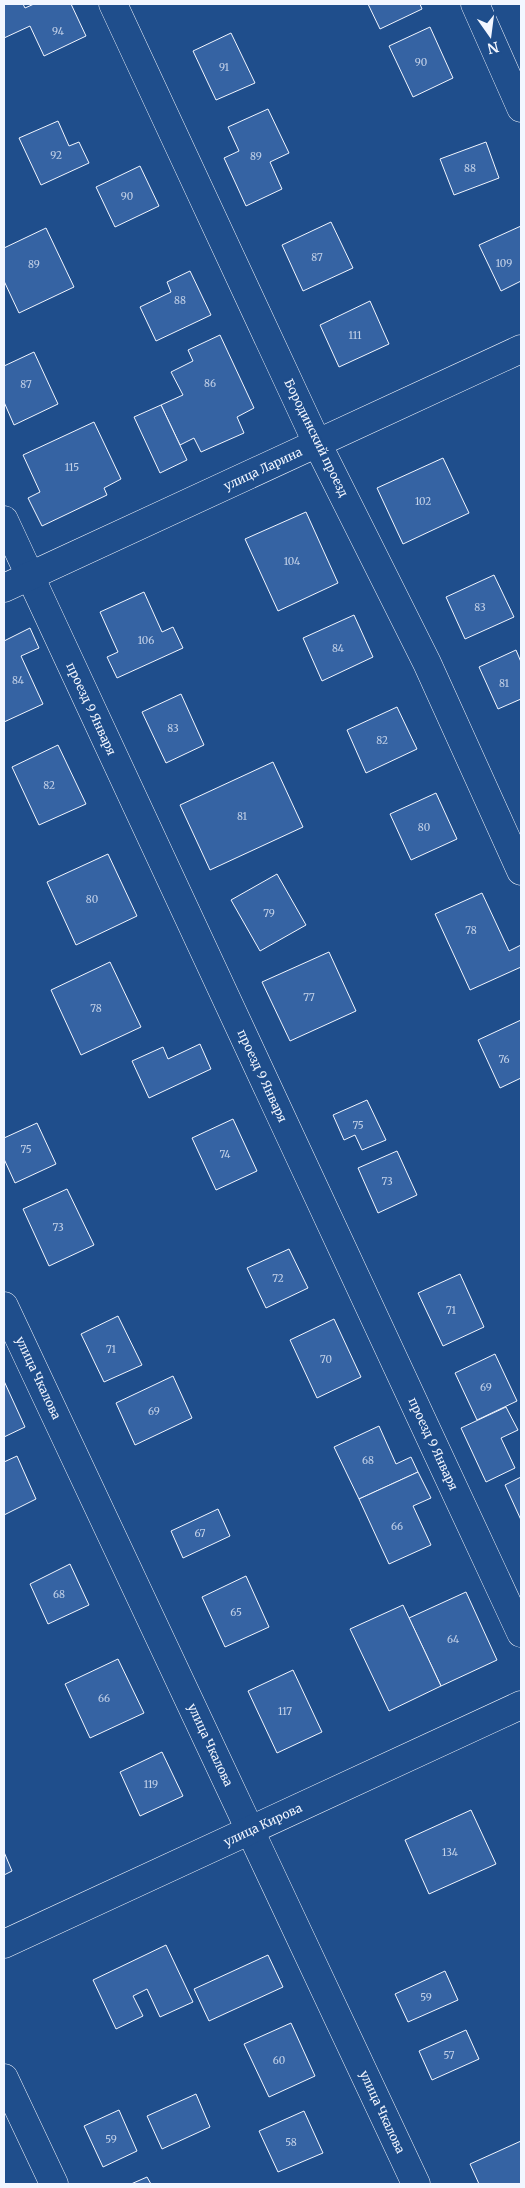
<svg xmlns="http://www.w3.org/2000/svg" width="525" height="2188" font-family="Merriweather,serif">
	<rect width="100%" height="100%" fill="#1f4e8c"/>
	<g fill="#3563a3" stroke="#f2f6ff">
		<path d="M4 4H23L25 8 34 4H71L86 36 44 56 30 26 4 38Z"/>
		<path d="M368 4H420L422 9 380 29Z"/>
		<path d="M430 27 453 78 413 97 389 46Z"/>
		<path d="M231 33 255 83 216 100 193 51Z"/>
		<path d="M268 109 289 153 270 162 282 189 246 206 224 158 239 151 228 127Z"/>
		<path d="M58 121 69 146 79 142 89 163 41 185 19 138Z"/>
		<path d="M486 142 499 178 454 195 440 159Z"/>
		<path d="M140 166 159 206 115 227 96 187Z"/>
		<path d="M331 222 353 268 303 291 282 245Z"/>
		<path d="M521 226V281L501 291 479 245Z"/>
		<path d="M46 228 74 287 19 313 4 281V248Z"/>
		<path d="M190 271 211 315 156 341 140 307 171 292 167 282Z"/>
		<path d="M370 301 389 344 339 367 320 325Z"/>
		<path d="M220 335 254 408 237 417 244 433 201 452 194 438 180 445 161 405 183 395 171 372 193 361 188 350Z"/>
		<path d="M34 352 58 404 14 425 4 402V366Z"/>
		<path d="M161 405 187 460 160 473 134 417Z"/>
		<path d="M94 422 121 479 104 488 107 495 42 526 28 498 40 492 23 455Z"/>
		<path d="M443 458 469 513 403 544 377 488Z"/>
		<path d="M306 512 338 583 278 611 245 539Z"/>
		<path d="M494 575 514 617 465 639 446 597Z"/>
		<path d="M144 592 162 632 173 627 183 648 117 678 107 657 118 652 100 612Z"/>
		<path d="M354 615 373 657 322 681 303 638Z"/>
		<path d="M30 628 39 648 21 656 43 704 4 722V641Z"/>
		<path d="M516 650 521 662V699L498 709 479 667Z"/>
		<path d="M181 694 204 745 166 763 142 712Z"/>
		<path d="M397 707 417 749 366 773 347 730Z"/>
		<path d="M58 745 86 804 39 825 12 767Z"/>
		<path d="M273 762 303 827 210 870 180 805Z"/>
		<path d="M436 793 457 839 411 860 390 814Z"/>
		<path d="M108 854 137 916 76 945 47 882Z"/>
		<path d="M277 874 306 925 260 951 231 900Z"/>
		<path d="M482 893 509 951 521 945V967L470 990 435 914Z"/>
		<path d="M329 952 356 1011 290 1041 262 982Z"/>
		<path d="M110 962 141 1027 81 1055 51 990Z"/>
		<path d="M521 1020V1078L500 1088 478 1040Z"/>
		<path d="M200 1044 211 1069 149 1098 132 1061 163 1047 168 1059Z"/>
		<path d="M367 1100 386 1140 362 1150 355 1135 344 1140 333 1115Z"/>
		<path d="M233 1119 257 1171 216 1190 192 1138Z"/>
		<path d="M37 1123 56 1164 15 1183 4 1159V1138Z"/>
		<path d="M397 1151 417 1195 378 1213 358 1168Z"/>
		<path d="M67 1189 94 1245 49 1266 23 1209Z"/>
		<path d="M289 1249 308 1288 266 1308 247 1268Z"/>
		<path d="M460 1274 484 1327 443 1346 418 1293Z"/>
		<path d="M118 1316 142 1365 104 1382 81 1334Z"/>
		<path d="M334 1319 361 1377 317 1398 290 1340Z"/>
		<path d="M495 1354 517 1401 477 1420 455 1373Z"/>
		<path d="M173 1376 192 1418 135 1445 116 1403Z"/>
		<path d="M4 1381 25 1427 4 1437Z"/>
		<path d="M506 1407 518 1430 501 1438 515 1468 486 1482 461 1428Z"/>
		<path d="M379 1426 396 1464 411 1457 418 1472 359 1499 334 1447Z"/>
		<path d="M17 1456 36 1499 4 1515V1462Z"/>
		<path d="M418 1472 431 1498 413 1506 431 1545 389 1564 359 1499Z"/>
		<path d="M521 1477V1520L505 1485Z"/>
		<path d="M218 1509 230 1536 183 1558 171 1531Z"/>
		<path d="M70 1564 89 1605 48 1624 30 1584Z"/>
		<path d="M246 1576 269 1627 225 1647 202 1597Z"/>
		<path d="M466 1592 497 1660 441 1686 409 1618Z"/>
		<path d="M403 1605 441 1686 389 1711 350 1629Z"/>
		<path d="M118 1659 144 1713 90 1738 65 1684Z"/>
		<path d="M293 1670 322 1732 277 1753 248 1691Z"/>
		<path d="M162 1752 183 1796 140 1816 120 1772Z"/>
		<path d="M471 1810 496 1864 429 1894 405 1840Z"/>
		<path d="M4 1852 12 1871 4 1875Z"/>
		<path d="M166 1945 193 2002 160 2017 147 1989 133 1996 143 2016 116 2029 93 1980Z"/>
		<path d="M268 1955 283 1987 209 2021 194 1989Z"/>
		<path d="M445 1971 458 2000 408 2022 395 1994Z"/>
		<path d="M291 2023 315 2076 269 2097 244 2044Z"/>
		<path d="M466 2030 479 2059 432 2080 419 2051Z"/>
		<path d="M196 2094 210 2127 162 2149 147 2116Z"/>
		<path d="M119 2110 137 2151 103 2167 84 2126Z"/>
		<path d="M304 2111 323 2153 278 2172 259 2131Z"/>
		<path d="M521 2141V2184H479L470 2164Z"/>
		<path d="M147 2177 151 2184H131Z"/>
	</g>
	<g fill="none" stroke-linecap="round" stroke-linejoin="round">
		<defs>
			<g id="minor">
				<path d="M113 4 317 443 427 663 521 871"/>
				<path d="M475 4 521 108"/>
				<path d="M4 520 521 1633"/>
				<path d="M4 1306 416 2184"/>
				<path d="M4 2078 54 2184"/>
			</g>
			<g id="tertiary">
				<path d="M4 588 521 349"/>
				<path d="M4 1944 521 1705"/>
			</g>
		</defs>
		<use href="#minor" stroke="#f2f6ff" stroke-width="29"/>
		<use href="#tertiary" stroke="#f2f6ff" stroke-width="29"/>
		<use href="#minor" stroke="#1f4e8c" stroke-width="28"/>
		<use href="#tertiary" stroke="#1f4e8c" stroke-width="28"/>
	</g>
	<g text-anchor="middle" stroke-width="4" stroke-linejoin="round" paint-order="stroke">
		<g font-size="10" fill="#c3d1e8">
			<text x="58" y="35">94</text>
			<text x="421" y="66">90</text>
			<text x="224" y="71">91</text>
			<text x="56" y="159">92</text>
			<text x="256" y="160">89</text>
			<text x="470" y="172">88</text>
			<text x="127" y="200">90</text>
			<text x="317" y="261">87</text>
			<text x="504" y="267">109</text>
			<text x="34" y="268">89</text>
			<text x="180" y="304">88</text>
			<text x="355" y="339">111</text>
			<text x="210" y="387">86</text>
			<text x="26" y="388">87</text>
			<text x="72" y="471">115</text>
			<text x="423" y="505">102</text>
			<text x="292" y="565">104</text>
			<text x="480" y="611">83</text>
			<text x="146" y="644">106</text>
			<text x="338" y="652">84</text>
			<text x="18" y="684">84</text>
			<text x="504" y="687">81</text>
			<text x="173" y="732">83</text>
			<text x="382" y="744">82</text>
			<text x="49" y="789">82</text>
			<text x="242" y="820">81</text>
			<text x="424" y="831">80</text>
			<text x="92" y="903">80</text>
			<text x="269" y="917">79</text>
			<text x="471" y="934">78</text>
			<text x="309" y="1001">77</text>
			<text x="96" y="1012">78</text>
			<text x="504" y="1063">76</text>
			<text x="358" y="1129">75</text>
			<text x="26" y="1153">75</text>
			<text x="225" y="1158">74</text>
			<text x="387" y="1185">73</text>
			<text x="58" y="1231">73</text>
			<text x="278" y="1282">72</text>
			<text x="451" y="1314">71</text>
			<text x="111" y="1353">71</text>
			<text x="326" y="1363">70</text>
			<text x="486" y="1391">69</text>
			<text x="154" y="1415">69</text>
			<text x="368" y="1464">68</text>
			<text x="397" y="1530">66</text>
			<text x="200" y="1537">67</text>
			<text x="59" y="1598">68</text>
			<text x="236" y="1616">65</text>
			<text x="453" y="1643">64</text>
			<text x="104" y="1702">66</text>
			<text x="285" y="1715">117</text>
			<text x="151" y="1788">119</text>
			<text x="450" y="1856">134</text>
			<text x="426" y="2001">59</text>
			<text x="449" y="2059">57</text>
			<text x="279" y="2064">60</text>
			<text x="111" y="2143">59</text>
			<text x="291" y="2146">58</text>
		</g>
		<g font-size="12" fill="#f2f6ff" stroke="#1f4e8c">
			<text transform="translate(316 438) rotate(64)" y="4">Бородинский проезд</text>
			<text transform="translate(263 469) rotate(-25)" y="4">улица Ларина</text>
			<text transform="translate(91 709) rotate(65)" y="4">проезд 9 Января</text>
			<text transform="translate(262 1076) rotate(65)" y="4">проезд 9 Января</text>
			<text transform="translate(38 1378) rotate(65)" y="4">улица Чкалова</text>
			<text transform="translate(433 1444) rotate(65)" y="4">проезд 9 Января</text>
			<text transform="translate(210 1745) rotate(65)" y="4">улица Чкалова</text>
			<text transform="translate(263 1825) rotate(-25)" y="4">улица Кирова</text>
			<text transform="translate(382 2112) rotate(65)" y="4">улица Чкалова</text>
		</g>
	</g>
	<rect width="525" height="2188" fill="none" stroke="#f2f6ff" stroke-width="10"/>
	<g transform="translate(490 35) rotate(166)" stroke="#1f4e8c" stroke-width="4" paint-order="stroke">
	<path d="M0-4L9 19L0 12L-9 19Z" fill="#f2f6ff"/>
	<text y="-8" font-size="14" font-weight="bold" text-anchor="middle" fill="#f2f6ff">N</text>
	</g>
</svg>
